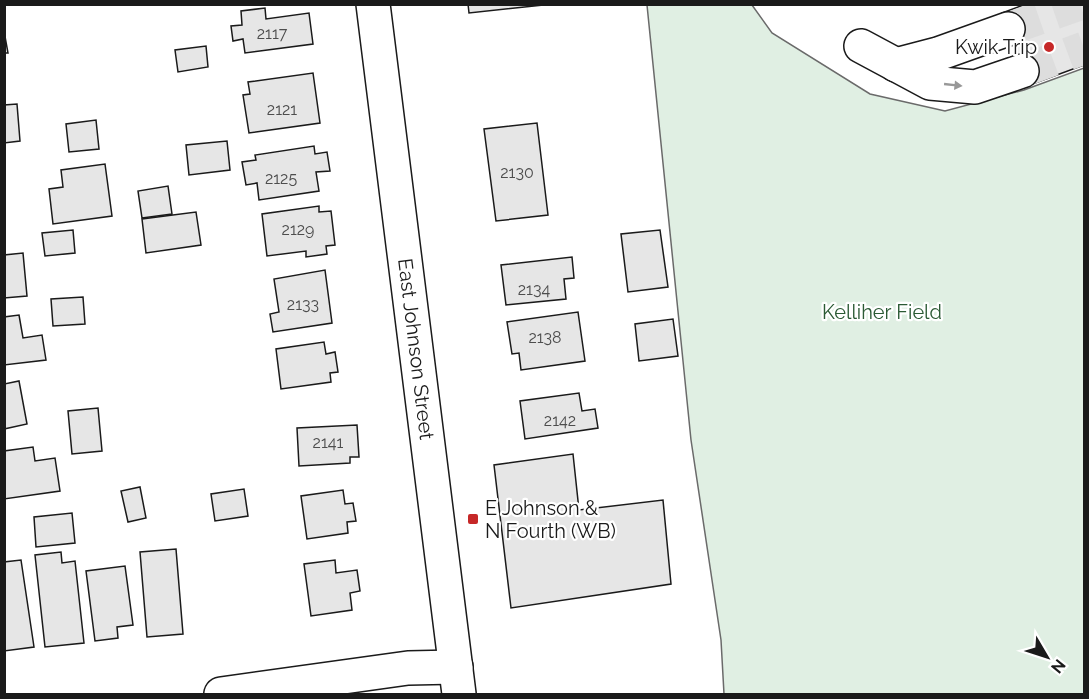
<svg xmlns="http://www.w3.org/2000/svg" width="1089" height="699" font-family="Raleway,sans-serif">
	<rect width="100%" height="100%" fill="#fff"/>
	<path fill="#e0efe3" stroke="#6a6a6a" stroke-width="1.5" d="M647 5H752L772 33 870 94 945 111 1024 90 1084 68V694H724L721 640 691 440Z"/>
	<g fill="#e6e6e6" stroke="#1a1a1a" stroke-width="1.5">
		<path d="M468 4H553L469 13Z"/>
		<path d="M1026 4H1084V65L1027 86 1002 13Z"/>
		<path d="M265 8 266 19 309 13 313 44 245 53 243 39 233 41 231 26 242 25 241 11Z"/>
		<path d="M4 31 8 53H4Z"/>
		<path d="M206 46 208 67 178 72 175 50Z"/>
		<path d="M313 73 320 123 249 133 243 95 250 94 248 82Z"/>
		<path d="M17 104 20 141 4 143V105Z"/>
		<path d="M96 120 99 149 69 152 66 124Z"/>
		<path d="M537 123 548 215 496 221 484 129Z"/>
		<path d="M227 141 230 170 189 175 186 145Z"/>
		<path d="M314 146 315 154 327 152 330 171 316 172 319 191 259 200 257 183 246 185 242 162 256 160 255 155Z"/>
		<path d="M105 164 112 216 53 224 49 189 63 187 61 170Z"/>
		<path d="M168 186 172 214 142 218 138 191Z"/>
		<path d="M319 206V212L331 211 335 245 326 246 327 254 306 257V251L267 256 262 214Z"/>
		<path d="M196 212 201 245 146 253 142 219Z"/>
		<path d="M73 230 75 253 45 256 42 233Z"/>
		<path d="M660 230 668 287 628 292 621 234Z"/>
		<path d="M23 253 27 296 4 298V255Z"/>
		<path d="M572 257 574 278 564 279 566 299 506 305 501 265Z"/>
		<path d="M325 270 332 323 273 332 270 314 279 312 274 279Z"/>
		<path d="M83 297 85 324 53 326 51 299Z"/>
		<path d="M578 312 585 361 521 370 519 353 512 354 507 322Z"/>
		<path d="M19 315 23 338 42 335 46 360 4 365V317Z"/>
		<path d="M673 319 678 356 639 361 635 324Z"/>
		<path d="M324 342 326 354 335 352 338 372 330 373 331 382 281 389 276 349Z"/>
		<path d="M19 381 27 424 4 429V384Z"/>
		<path d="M579 393 582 411 595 409 598 428 525 439 520 401Z"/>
		<path d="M98 408 102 451 72 454 68 411Z"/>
		<path d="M357 425 359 457H350V463L299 466 297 428Z"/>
		<path d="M33 447 35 461 55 458 60 491 4 499V451Z"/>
		<path d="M573 454 579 510 663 500 671 584 511 608 494 465Z"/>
		<path d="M140 487 146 518 128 522 121 491Z"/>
		<path d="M244 489 248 516 215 521 211 494Z"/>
		<path d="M343 490 345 504 353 503 356 521 347 522 348 533 307 539 301 496Z"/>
		<path d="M72 513 75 543 36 547 34 517Z"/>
		<path d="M176 549 183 634 147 637 140 552Z"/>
		<path d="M61 552 62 563 75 561 84 643 45 647 35 555Z"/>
		<path d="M21 560 34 647 4 651V562Z"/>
		<path d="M335 560 336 573 357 570 360 591 350 593 352 610 311 616 304 564Z"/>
		<path d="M125 566 133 625 117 627 118 638 95 641 86 571Z"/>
	</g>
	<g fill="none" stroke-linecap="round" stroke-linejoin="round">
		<g stroke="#ddd" stroke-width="33" stroke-dasharray="33 16" stroke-linecap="butt">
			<path d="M1008 29 1080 4"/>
			<path d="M1022 71 1084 48"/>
		</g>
		<defs>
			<g id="minor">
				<path d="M373 4 459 694"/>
				<path d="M861 46 930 83 975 87 1022 71"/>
				<path d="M896 65 938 54 1008 29"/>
				<path d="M221 694 408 668 456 667"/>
			</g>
		</defs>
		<use href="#minor" stroke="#1a1a1a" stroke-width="36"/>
		<use href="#minor" stroke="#fff" stroke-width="33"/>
	</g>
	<defs><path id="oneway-solid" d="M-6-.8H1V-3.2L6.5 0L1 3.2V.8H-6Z" transform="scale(1.5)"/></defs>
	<use fill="#989898" href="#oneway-solid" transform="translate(953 85) rotate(6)"/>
	<g fill="#c62828" stroke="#fff" stroke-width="2">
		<circle cx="1049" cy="47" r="6"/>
		<rect x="467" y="513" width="12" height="12" rx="3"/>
	</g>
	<g text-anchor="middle" stroke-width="4.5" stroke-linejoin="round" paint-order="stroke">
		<g font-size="16" fill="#4d4d4d">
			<text x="272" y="39">2117</text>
			<text x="282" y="115">2121</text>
			<text x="517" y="178">2130</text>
			<text x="281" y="184">2125</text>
			<text x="298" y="235">2129</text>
			<text x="534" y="295">2134</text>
			<text x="303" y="310">2133</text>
			<text x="545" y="343">2138</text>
			<text x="560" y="426">2142</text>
			<text x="328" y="448">2141</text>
		</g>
		<g font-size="20" fill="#1a1a1a" stroke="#fff" text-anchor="end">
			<text x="1037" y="54">Kwik Trip</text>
			<text x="485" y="515" text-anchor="start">E Johnson &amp;<tspan x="485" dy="23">N Fourth (WB)</tspan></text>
		</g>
		<g font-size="20" fill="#2b5a34" stroke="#fff">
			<text x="882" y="319">Kelliher Field</text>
		</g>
		<g font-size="20" fill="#1a1a1a" stroke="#fff">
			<text transform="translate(416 349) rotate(83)" y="7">East Johnson Street</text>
		</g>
	</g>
	<rect width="1089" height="699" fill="none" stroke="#1a1a1a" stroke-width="12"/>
	<g transform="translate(1047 657) rotate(129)" stroke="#ffffff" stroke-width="4.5" paint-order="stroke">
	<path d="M0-4.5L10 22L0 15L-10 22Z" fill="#1a1a1a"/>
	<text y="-9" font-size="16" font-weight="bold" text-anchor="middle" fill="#1a1a1a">N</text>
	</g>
</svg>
